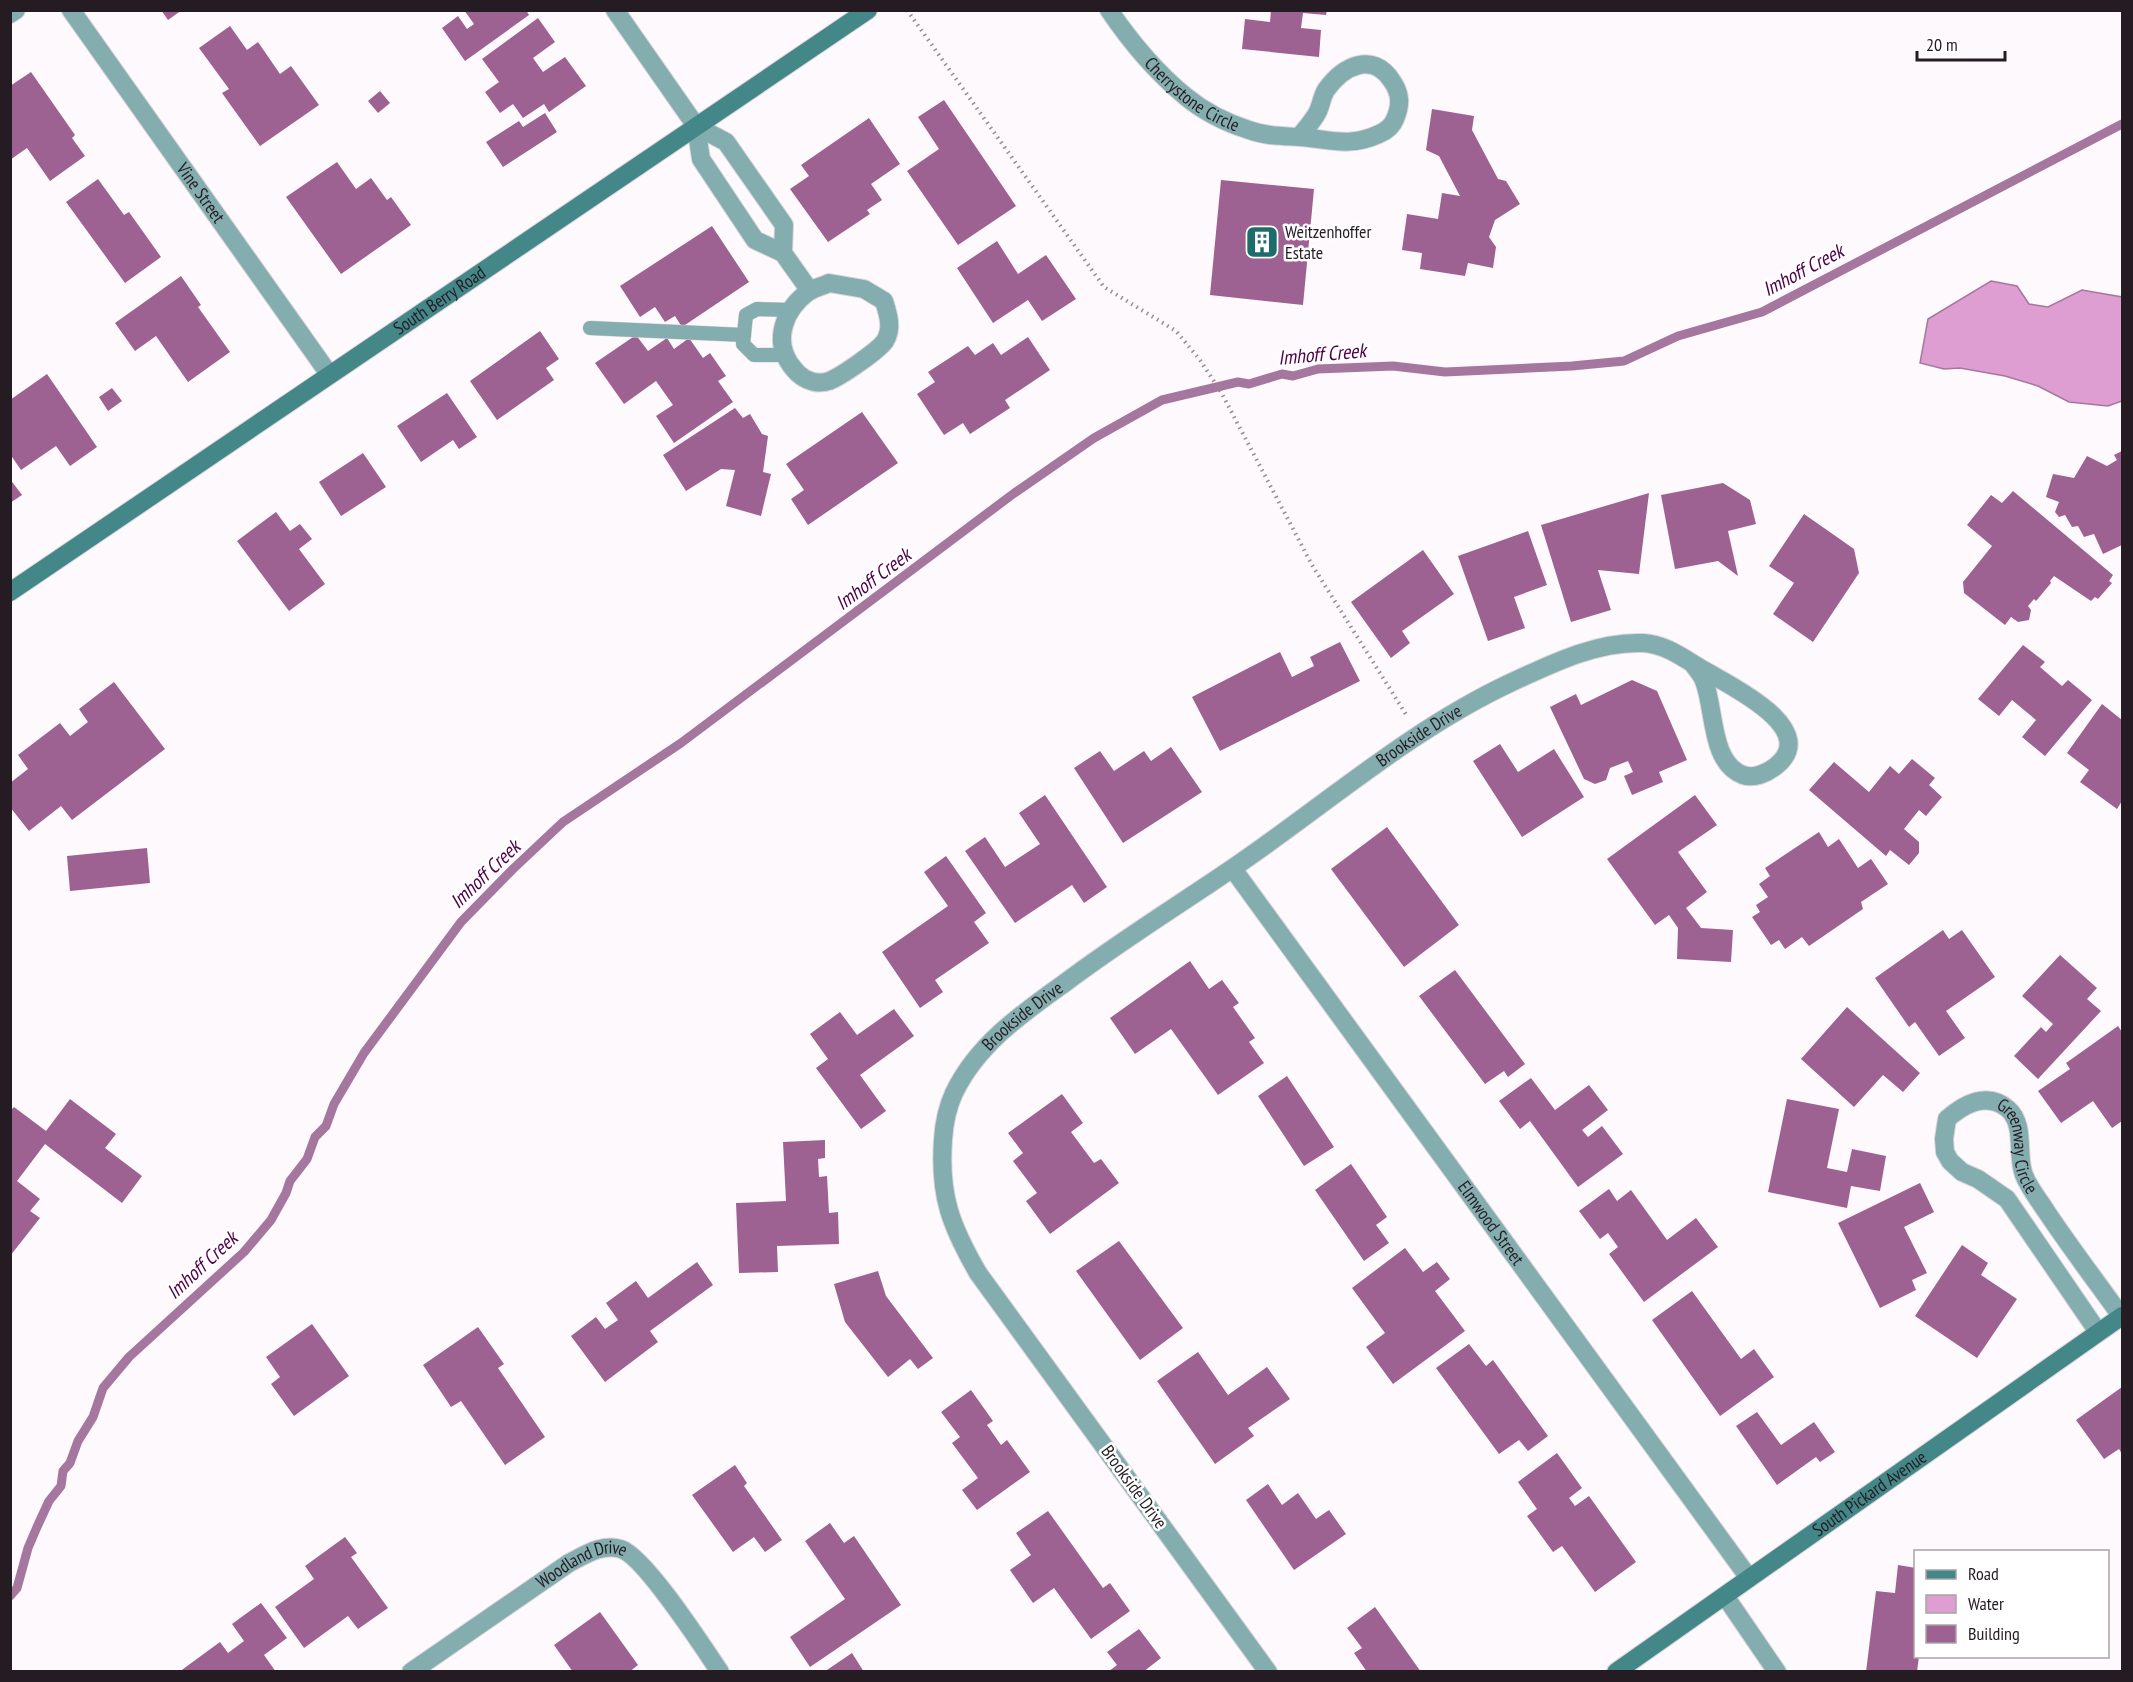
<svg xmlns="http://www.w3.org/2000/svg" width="2133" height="1682" font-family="'PT Sans Narrow',sans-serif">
	<rect width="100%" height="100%" fill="#fef9fd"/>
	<path fill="#de9ed2" stroke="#a6779e" stroke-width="1.5" d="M1991 281 2017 286 2029 304 2048 307 2082 290 2122 297V401L2108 406 2069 402 2038 386 2005 376 1960 368 1944 369 1920 363 1928 319Z"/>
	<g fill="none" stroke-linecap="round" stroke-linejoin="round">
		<path stroke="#a6779e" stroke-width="9" d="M10 1596 17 1588 28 1548 37 1527 49 1501 61 1486 63 1471 70 1463 78 1441 93 1417 103 1388 129 1357 244 1252 271 1220 286 1193 290 1181 307 1159 315 1137 326 1126 334 1104 364 1053 461 922 513 869 563 822 681 743 1013 494 1094 438 1162 400 1238 382 1249 384 1282 374 1293 376 1318 369 1393 366 1445 372 1572 366 1624 361 1678 336 1762 312 2122 124"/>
	</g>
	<g fill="#9d6192">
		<path d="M161 10H182L168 20Z"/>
		<path d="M464 10H526L529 15 465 61 442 28 458 16 467 29 474 24Z"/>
		<path d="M1271 10H1327L1326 15 1303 13 1301 28 1321 30 1319 57 1242 49 1245 19 1270 22Z"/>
		<path d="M538 18 555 42 533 58 543 72 565 57 586 86 549 112 544 104 523 118 513 104 500 113 485 92 499 82 482 59Z"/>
		<path d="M230 26 247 50 258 42 280 74 291 66 319 105 260 146 222 93 229 89 199 48Z"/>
		<path d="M31 72 75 135 72 138 85 156 50 181 27 148 10 160V86Z"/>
		<path d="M380 91 390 103 378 113 368 101Z"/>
		<path d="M944 100 1016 206 958 245 907 171 939 149 918 117Z"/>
		<path d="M1432 109 1474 116 1472 130 1498 179 1506 181 1520 204 1495 220 1489 237 1496 247 1493 268 1468 263 1465 276 1420 269 1422 253 1402 250 1407 214 1438 219 1442 193 1460 196 1439 156 1426 150Z"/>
		<path d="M545 113 557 132 503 167 486 142 519 121 523 127Z"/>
		<path d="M869 118 900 164 871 184 882 200 867 210 870 214 828 242 790 189 809 176 801 165Z"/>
		<path d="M337 162 356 189 371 178 387 200 391 197 411 225 341 274 286 197Z"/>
		<path d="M98 179 124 215 129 212 161 257 125 283 66 202Z"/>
		<path d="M1221 180 1314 189 1303 305 1210 295Z"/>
		<path d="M712 226 749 282 682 327 675 316 665 322 655 307 640 317 620 286Z"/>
		<path d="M997 241 1018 274 1046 255 1076 299 1042 321 1028 300 993 323 957 268Z"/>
		<path d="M181 276 201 305 198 307 230 352 188 382 156 336 135 351 115 323Z"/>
		<path d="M540 331 559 359 546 368 554 380 497 420 470 381Z"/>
		<path d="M636 335 648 351 667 338 674 349 689 338 703 358 710 353 726 376 718 381 733 402 674 443 656 416 673 405 656 381 624 404 595 363Z"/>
		<path d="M1028 337 1050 370 1005 400 1010 408 970 434 963 423 944 435 917 394 935 382 928 372 968 346 975 355 993 343 1001 355Z"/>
		<path d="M47 374 97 447 70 466 56 446 21 470 10 454V400Z"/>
		<path d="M112 388 122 401 108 411 99 397Z"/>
		<path d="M447 393 477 437 459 449 453 440 421 462 397 426Z"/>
		<path d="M735 408 743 418 750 414 762 434 768 436 763 472 771 474 761 516 726 506 735 470 721 469 686 491 663 455Z"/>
		<path d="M862 412 898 463 808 525 791 499 804 490 786 464Z"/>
		<path d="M2122 451V545L2103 554 2094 534 2084 537 2078 526 2072 527 2065 515 2059 517 2055 512 2059 502 2046 497 2053 474 2074 478 2087 456 2107 466 2117 460 2114 455Z"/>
		<path d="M363 453 386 487 341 516 319 482Z"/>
		<path d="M10 479 22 495 10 503Z"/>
		<path d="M1723 483 1750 500 1756 524 1728 531 1738 576 1718 561 1675 569 1661 495Z"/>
		<path d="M2013 491 2113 575 2109 581 2112 583 2098 599 2095 597 2091 601 2054 576 2050 581 2051 583 2036 601 2034 599 2028 606 2031 610 2029 620 2018 622 2011 617 2005 625 1964 593 1963 582 1992 546 1967 525 1991 495 2002 503Z"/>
		<path d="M1649 493 1639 574 1598 570 1611 610 1571 622 1541 525Z"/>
		<path d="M276 512 290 531 300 524 312 539 299 549 325 584 289 611 237 541Z"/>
		<path d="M1804 514 1854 549 1859 573 1813 642 1773 614 1794 583 1769 566Z"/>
		<path d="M1528 531 1547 585 1514 597 1525 628 1488 641 1458 556Z"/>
		<path d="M1423 550 1454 594 1402 631 1410 643 1391 658 1351 602Z"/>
		<path d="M1340 642 1360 681 1220 751 1192 697 1280 652 1292 677 1314 666 1310 657Z"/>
		<path d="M2023 645 2045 662 2040 667 2062 686 2068 680 2092 700 2045 756 2022 737 2036 720 2012 700 1999 716 1978 699Z"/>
		<path d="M1632 680 1657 691 1687 760 1659 772 1663 782 1632 795 1624 776 1633 772 1628 761 1610 768 1606 780 1595 784 1584 779 1550 707 1576 694 1581 705Z"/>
		<path d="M114 682 165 749 72 820 61 806 29 831 10 807V783L28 769 18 755 60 723 70 736 88 722 79 709Z"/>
		<path d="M2102 704 2122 720V801L2117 809 2080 782 2089 770 2067 753Z"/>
		<path d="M1500 744 1518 772 1554 749 1584 797 1522 837 1473 761Z"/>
		<path d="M1171 747 1202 792 1123 843 1074 768 1100 751 1114 771 1144 751 1151 761Z"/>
		<path d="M1912 759 1935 778 1929 785 1942 797 1926 816 1919 810 1904 829 1919 842V853L1909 865 1890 850 1886 856 1809 790 1834 762 1869 792 1890 766 1899 774Z"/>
		<path d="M1045 795 1107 887 1084 903 1072 885 1015 923 965 851 985 837 1005 867 1040 844 1019 813Z"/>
		<path d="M1695 795 1717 825 1678 852 1707 892 1686 908 1701 928 1733 930 1731 962 1677 959 1678 928 1669 915 1655 925 1607 859Z"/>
		<path d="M1387 827 1459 925 1404 967 1331 869Z"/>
		<path d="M1819 832 1828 847 1839 839 1858 868 1871 859 1888 884 1861 902 1863 909 1809 946 1802 937 1785 949 1779 940 1771 945 1752 917 1760 912 1756 905 1768 897 1759 884 1770 876 1765 868Z"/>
		<path d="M147 848 150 883 70 891 67 856Z"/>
		<path d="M946 856 986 913 974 922 989 943 935 980 943 992 920 1008 882 952 948 906 924 872Z"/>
		<path d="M1943 930 1949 939 1962 930 1995 977 1946 1011 1965 1038 1939 1056 1915 1022 1909 1027 1875 978Z"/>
		<path d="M2060 955 2097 988 2087 999 2101 1011 2038 1079 2014 1056 2041 1027 2046 1032 2053 1024 2022 996Z"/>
		<path d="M1190 961 1209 989 1222 980 1239 1003 1233 1007 1255 1038 1249 1042 1264 1063 1218 1095 1171 1029 1135 1054 1110 1018Z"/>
		<path d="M1455 970 1525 1064 1508 1077 1504 1071 1485 1084 1419 996Z"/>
		<path d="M1847 1007 1920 1073 1903 1092 1883 1075 1854 1107 1801 1059Z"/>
		<path d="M894 1009 914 1036 860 1075 886 1111 861 1129 816 1068 828 1059 810 1034 840 1012 857 1035Z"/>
		<path d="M2118 1026 2122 1032V1121L2112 1128 2093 1101 2061 1123 2038 1091 2070 1069 2066 1063Z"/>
		<path d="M1287 1076 1334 1147 1304 1166 1258 1096Z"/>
		<path d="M1531 1078 1555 1110 1589 1085 1608 1110 1582 1130 1588 1137 1602 1126 1623 1154 1578 1187 1530 1121 1520 1129 1499 1101Z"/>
		<path d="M1062 1094 1083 1123 1071 1132 1094 1163 1101 1159 1119 1183 1050 1234 1026 1201 1037 1193 1013 1161 1023 1153 1008 1133Z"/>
		<path d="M70 1099 116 1134 105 1148 142 1176 122 1203 45 1144 17 1181 40 1199 30 1211 40 1218 10 1256V1111L14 1107 46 1131Z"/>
		<path d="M1787 1099 1839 1109 1827 1168 1847 1172 1852 1149 1886 1156 1880 1191 1851 1186 1847 1208 1768 1192Z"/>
		<path d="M825 1140V1158L818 1159 819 1177 827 1176 829 1213 838 1212 839 1244 777 1246 778 1272 739 1273 736 1203 786 1201 783 1142Z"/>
		<path d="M1351 1164 1387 1217 1376 1225 1389 1243 1364 1261 1315 1190Z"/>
		<path d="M1920 1183 1934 1212 1904 1227 1927 1273 1912 1280 1916 1290 1880 1308 1838 1223Z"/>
		<path d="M1609 1189 1617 1201 1631 1190 1667 1240 1696 1218 1718 1247 1644 1302 1609 1254 1618 1247 1608 1233 1600 1239 1579 1211Z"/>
		<path d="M1119 1241 1183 1328 1140 1360 1076 1271Z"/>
		<path d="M1962 1245 1988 1263 1981 1275 2017 1299 1977 1358 1915 1316Z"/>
		<path d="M1405 1248 1423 1272 1437 1262 1450 1279 1435 1291 1465 1331 1393 1384 1366 1347 1385 1333 1352 1288Z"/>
		<path d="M697 1262 713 1285 650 1331 658 1342 605 1382 571 1336 596 1317 605 1329 618 1320 606 1303 636 1281 648 1298Z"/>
		<path d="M878 1271 886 1296 933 1358 918 1369 910 1359 888 1377 845 1322 834 1284Z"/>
		<path d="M1692 1291 1741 1359 1754 1349 1774 1377 1720 1416 1652 1320Z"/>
		<path d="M312 1324 349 1376 294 1416 271 1384 280 1377 266 1357Z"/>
		<path d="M478 1327 504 1364 498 1368 545 1437 505 1465 461 1401 451 1407 423 1365Z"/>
		<path d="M1469 1344 1486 1366 1493 1360 1548 1436 1528 1451 1519 1440 1499 1454 1436 1368Z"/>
		<path d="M1198 1352 1228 1395 1267 1367 1290 1399 1248 1428 1254 1436 1215 1464 1157 1381Z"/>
		<path d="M2122 1387V1454L2119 1449 2104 1459 2076 1420Z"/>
		<path d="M971 1390 993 1421 987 1425 1001 1445 1007 1440 1030 1472 977 1510 962 1490 978 1478 952 1443 960 1437 941 1412Z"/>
		<path d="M1757 1412 1781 1445 1814 1422 1835 1452 1820 1462 1816 1457 1777 1485 1736 1426Z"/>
		<path d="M1557 1453 1582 1488 1569 1498 1575 1506 1589 1496 1636 1562 1595 1592 1562 1546 1553 1552 1527 1516 1537 1509 1518 1482Z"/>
		<path d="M735 1465 747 1483 744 1486 782 1540 765 1552 754 1537 733 1552 692 1495Z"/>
		<path d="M1268 1484 1282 1505 1298 1493 1316 1519 1329 1510 1346 1534 1294 1570 1246 1500Z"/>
		<path d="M1048 1511 1103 1588 1110 1583 1130 1611 1091 1639 1054 1588 1033 1603 1010 1570 1031 1555 1016 1533Z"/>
		<path d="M830 1523 844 1543 854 1536 901 1605 810 1667 790 1637 845 1599 805 1541Z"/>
		<path d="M345 1537 357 1553 351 1557 388 1608 358 1629 348 1616 304 1648 275 1607 314 1579 305 1566Z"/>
		<path d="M1898 1565 1916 1568V1656H1919L1917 1672H1866L1876 1591 1895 1593Z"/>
		<path d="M261 1603 287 1638 264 1655 276 1672H179L220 1642 228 1653 244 1641 232 1624Z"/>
		<path d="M1375 1607 1421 1672H1367L1354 1653 1362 1648 1347 1628Z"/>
		<path d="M600 1612 638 1665 629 1672H573L554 1645Z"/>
		<path d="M1139 1629 1161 1658 1143 1672H1108L1117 1665 1107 1652Z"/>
		<path d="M852 1653 864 1672H824Z"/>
	</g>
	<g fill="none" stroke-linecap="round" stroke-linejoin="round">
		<defs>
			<g id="lane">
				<path d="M590 328 744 335"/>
				<path d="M785 355H754L743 344 746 315 757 309 792 310"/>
			</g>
			<g id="street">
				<path id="s1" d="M71 10 329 374"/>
				<path d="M615 10 696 126 701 159 755 240 783 253 810 291"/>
				<path id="s2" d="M1109 10C1130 41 1156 72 1185 96 1203 111 1227 123 1249 130 1265 136 1282 136 1299 137 1329 139 1349 148 1379 134 1386 131 1392 127 1395 119 1401 105 1401 94 1392 81 1373 51 1343 66 1326 90 1321 98 1321 108 1316 115 1311 123 1305 130 1299 137"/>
				<path d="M10 14 16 10"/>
				<path d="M696 126 726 142 784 225 783 253"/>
				<path d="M829 283 864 289 884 301C888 314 893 328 885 341 878 351 840 377 829 381 824 383 815 383 811 381 801 378 796 372 790 364 773 339 785 309 808 292 814 288 823 286 829 283Z"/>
				<path id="s3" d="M1233 869 1749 1578"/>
				<path id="s4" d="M2098 1332 2007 1199 1978 1179 1962 1172 1950 1161 1945 1152 1944 1139 1947 1119C1964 1104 1987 1091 2008 1109 2026 1125 2016 1155 2024 1175 2029 1188 2039 1200 2046 1211 2070 1247 2096 1281 2121 1316"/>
				<path d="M1725 1596 1777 1672"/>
				<path id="s5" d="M411 1672 569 1563C585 1555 602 1543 621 1549 645 1557 703 1647 720 1672"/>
				<path id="s6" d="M1268 1672 978 1273C951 1226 939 1196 943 1140 944 1124 947 1108 954 1093 977 1045 1020 1015 1062 985 1116 944 1174 908 1230 870 1323 807 1408 731 1510 683 1551 664 1597 641 1643 643 1667 644 1687 661 1707 672 1733 687 1821 730 1776 766 1767 773 1754 779 1743 775 1710 763 1715 708 1704 681 1702 675 1697 670 1693 664"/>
			</g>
			<g id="secondary">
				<path id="s7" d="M10 592 868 10"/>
				<path id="s8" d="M1616 1672 2122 1316"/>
			</g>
		</defs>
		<use href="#lane" stroke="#dbd6da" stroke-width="15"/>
		<use href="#street" stroke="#dbd6da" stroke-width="20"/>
		<use href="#secondary" stroke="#dbd6da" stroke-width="20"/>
		<path stroke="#938d92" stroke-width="4" stroke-dasharray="1.5 4.5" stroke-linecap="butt" d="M907 10 1104 287 1176 331 1200 360 1221 392 1312 565 1407 716"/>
		<use href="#lane" stroke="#83adae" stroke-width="14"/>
		<use href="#street" stroke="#83adae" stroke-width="18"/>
		<use href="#secondary" stroke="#438788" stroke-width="18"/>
	</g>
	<defs>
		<symbol id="building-square" viewBox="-11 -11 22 22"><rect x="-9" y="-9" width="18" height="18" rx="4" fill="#1f6c6d" stroke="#fff"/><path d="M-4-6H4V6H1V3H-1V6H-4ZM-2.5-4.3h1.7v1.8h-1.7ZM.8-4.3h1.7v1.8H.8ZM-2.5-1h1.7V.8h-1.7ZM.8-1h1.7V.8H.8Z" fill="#fff"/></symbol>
	</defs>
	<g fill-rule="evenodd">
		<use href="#building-square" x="1243" y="223" width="38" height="38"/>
	</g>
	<g text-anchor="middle" stroke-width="5" stroke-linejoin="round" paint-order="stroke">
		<g font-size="18" fill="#251c23" stroke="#fff">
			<text dy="6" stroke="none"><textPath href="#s2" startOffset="120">Cherrystone Circle</textPath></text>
			<text dy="6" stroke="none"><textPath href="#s1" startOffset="224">Vine Street</textPath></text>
			<text dy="6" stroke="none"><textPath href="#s7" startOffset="519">South Berry Road</textPath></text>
			<text dy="6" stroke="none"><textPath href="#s6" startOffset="1272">Brookside Drive</textPath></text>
			<text dy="6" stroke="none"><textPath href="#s6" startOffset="786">Brookside Drive</textPath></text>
			<text dy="6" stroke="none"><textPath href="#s4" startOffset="381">Greenway Circle</textPath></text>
			<text dy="6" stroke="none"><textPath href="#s3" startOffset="438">Elmwood Street</textPath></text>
			<text transform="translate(1134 1487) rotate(54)" y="6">Brookside Drive</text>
			<text dy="6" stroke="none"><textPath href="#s8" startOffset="310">South Pickard Avenue</textPath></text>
			<text dy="6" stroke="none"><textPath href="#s5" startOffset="204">Woodland Drive</textPath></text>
		</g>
		<g font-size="18" fill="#251c23" stroke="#fff" text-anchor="start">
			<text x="1285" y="238">Weitzenhoffer<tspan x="1285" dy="21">Estate</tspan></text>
		</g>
		<g font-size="20" font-style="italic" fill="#4f0148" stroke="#fff">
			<text transform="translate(1803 270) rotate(-28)" y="7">Imhoff Creek</text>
			<text transform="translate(1322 354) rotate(-5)" y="7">Imhoff Creek</text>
			<text transform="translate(873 579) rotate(-37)" y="7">Imhoff Creek</text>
			<text transform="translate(485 874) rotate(-44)" y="7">Imhoff Creek</text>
			<text transform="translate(202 1265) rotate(-43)" y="7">Imhoff Creek</text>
		</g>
	</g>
	<rect width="2133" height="1682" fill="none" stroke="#251c23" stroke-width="24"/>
	<rect x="1914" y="1550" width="195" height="108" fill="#ffffff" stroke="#a8a4a7" stroke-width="1.5"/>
	<rect x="1926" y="1570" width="30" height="9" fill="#438788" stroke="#a8a4a7" stroke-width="1.5"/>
	<text x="1968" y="1580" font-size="18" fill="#251c23">Road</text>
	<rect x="1926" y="1595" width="30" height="18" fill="#de9ed2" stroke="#a8a4a7" stroke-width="1.5"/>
	<text x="1968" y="1610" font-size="18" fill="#251c23">Water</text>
	<rect x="1926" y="1625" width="30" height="18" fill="#9d6192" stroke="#a8a4a7" stroke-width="1.5"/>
	<text x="1968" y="1640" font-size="18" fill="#251c23">Building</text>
	<path d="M1917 51v9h88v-9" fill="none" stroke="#251c23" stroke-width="3"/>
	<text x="1926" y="51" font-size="18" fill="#251c23" stroke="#ffffff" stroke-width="4.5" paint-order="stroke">20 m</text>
</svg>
